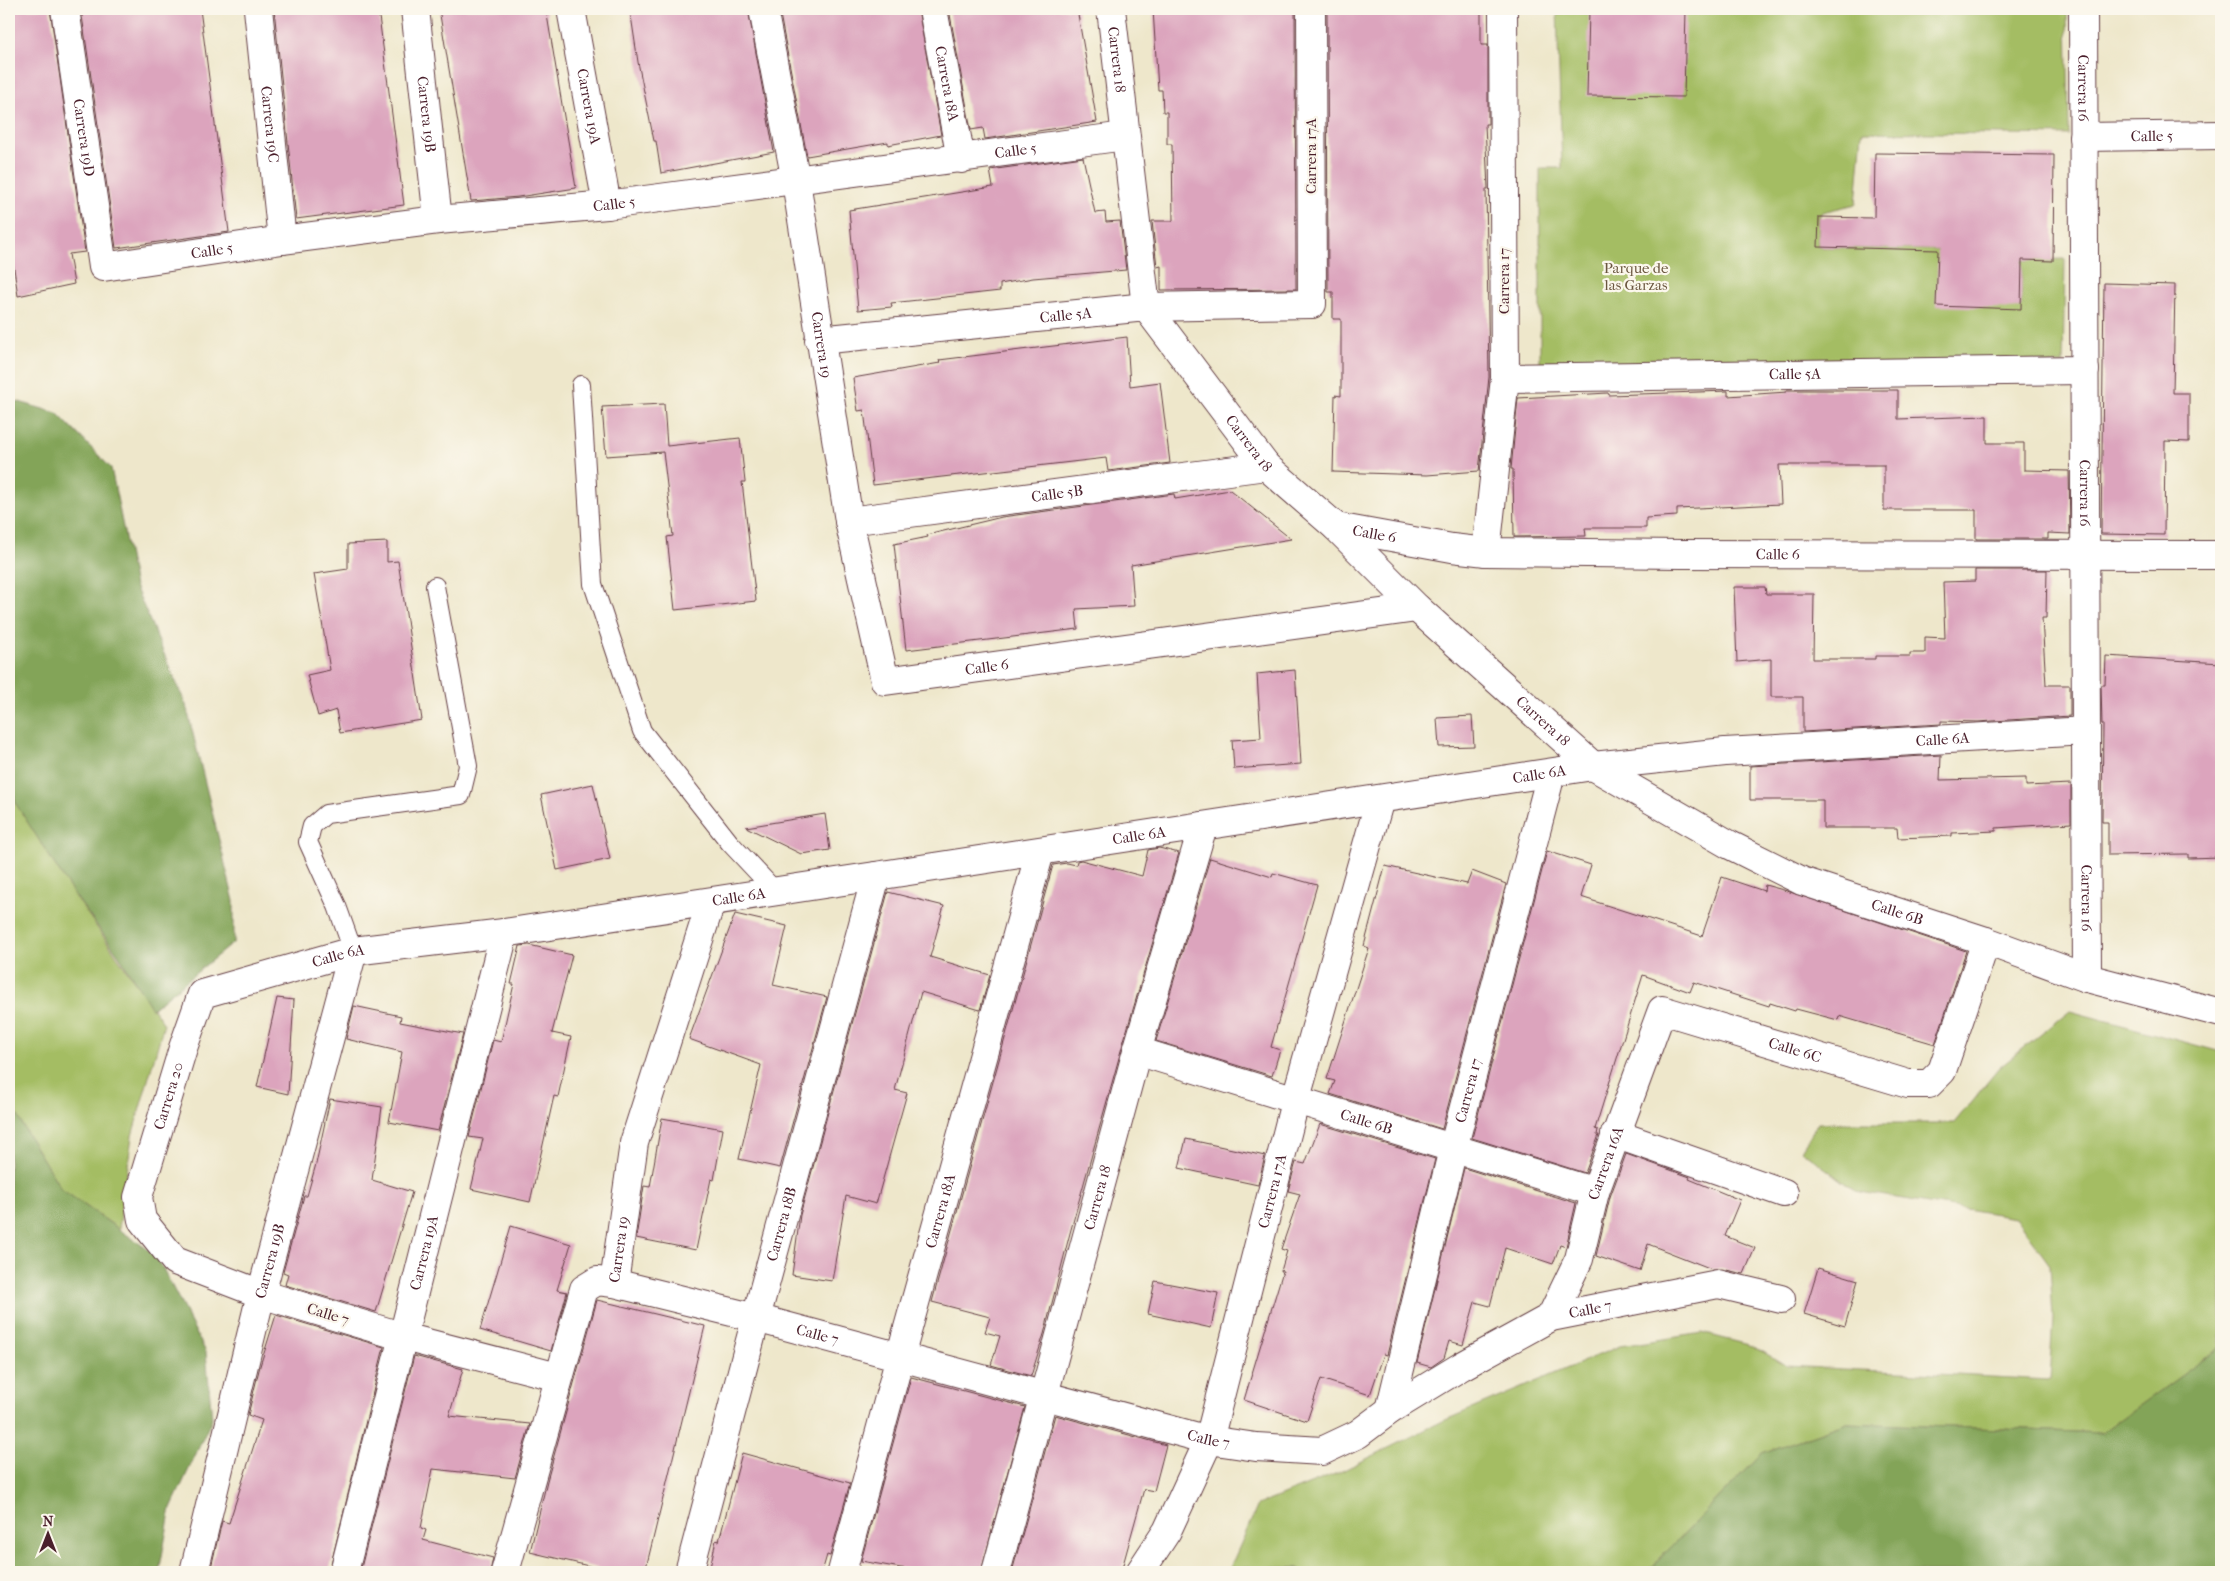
<svg xmlns="http://www.w3.org/2000/svg" width="2230" height="1581" font-family="'IM FELL French Canon',serif">
	<rect width="100%" height="100%" fill="#fbf7ec"/>
	<filter id="ink" filterUnits="userSpaceOnUse"><feTurbulence type="fractalNoise" baseFrequency=".02" numOctaves="2"/><feDisplacementMap in="SourceGraphic" scale="10" xChannelSelector="R" yChannelSelector="G"/><feConvolveMatrix kernelMatrix="1 2 1 2 8 2 1 2 1" color-interpolation-filters="sRGB"/></filter>
	<filter id="wash" filterUnits="userSpaceOnUse"><feTurbulence type="fractalNoise" baseFrequency=".0096" numOctaves="4" result="noise"/><feDisplacementMap in="SourceGraphic" scale="20" xChannelSelector="R" yChannelSelector="G"/><feGaussianBlur stdDeviation="1.12" result="paint"/><feColorMatrix in="noise" values="0 0 0 0 0 0 0 0 0 0 0 0 0 0 0 0 0 1.4 0 .05"/><feComposite in="paint" operator="in"/></filter>
	<g filter="url(#wash)">
		<rect width="100%" height="100%" fill="#eee7cb"/>
		<g fill="#a4bd63" stroke="#776e47">
			<path d="M1557 9H2067L2069 135 1862 132 1856 204 1822 212 1819 217 1818 247 1938 250 2021 308 2022 260 2065 259 2063 364 1549 373 1540 362V168H1562Z"/>
			<path d="M9 773 16 804 71 890 164 1024 132 1136 119 1229 61 1189 25 1130 9 1097Z"/>
			<path d="M2070 1011 2221 1052V1347L2102 1433 1847 1423 1762 1453 1647 1572H1304L1298 1568H1230L1258 1505 1340 1472 1443 1421 1620 1346 1702 1333 1753 1346 1787 1366 2049 1380 2053 1319 2050 1265 2015 1217 1855 1191 1801 1150 1818 1123H1954L1999 1068Z"/>
		</g>
		<g fill="#83a459" stroke="#666242">
			<path d="M9 399 57 413 111 468 135 586 186 705 234 901V942L152 1009 119 956 71 890 16 804 9 773Z"/>
			<path d="M9 1097 25 1130 61 1189 156 1255 206 1352 212 1419 171 1508 159 1572H9Z"/>
			<path d="M2221 1347V1572H1647L1762 1453 1847 1423 2102 1433Z"/>
			<path d="M1230 1568H1298L1304 1572H1224Z"/>
		</g>
		<g id="blocks">
			<g fill="#dca4bd">
				<path d="M9 9H50L85 252 69 254 74 284 18 296 9 234Z"/>
				<path d="M81 9H200L229 232 116 248Z"/>
				<path d="M274 9H378L404 205 296 219Z"/>
				<path d="M439 9H546L576 188 518 197 471 201Z"/>
				<path d="M630 9H748L774 152 661 173 656 141H654L638 62Z"/>
				<path d="M779 9H918L941 135 888 145V142L807 156Z"/>
				<path d="M949 9H1077L1097 122 985 139 983 128 971 130Z"/>
				<path d="M1153 9H1295L1296 289 1161 290V266L1157 267 1152 221H1173L1172 144H1167V112H1163L1162 90H1158Z"/>
				<path d="M1327 9H1481V45H1488V124H1485L1488 189H1486L1489 377 1479 471 1427 475 1333 472 1335 395 1341 396V319H1333V292H1328Z"/>
				<path d="M1589 9H1686L1684 97 1587 96Z"/>
				<path d="M1875 153 2054 155 2053 261 2022 260 2021 309 1936 306 1938 250 1818 247 1819 217 1874 218Z"/>
				<path d="M1083 157 1095 213 1105 212 1106 222 1120 221 1126 270 1033 278 1000 284V291L891 303 892 307 858 310 849 210 993 187 990 170Z"/>
				<path d="M2104 283 2175 285 2173 393H2189V442L2165 441 2164 535 2101 534Z"/>
				<path d="M1127 337 1130 386 1160 382 1170 463 1108 471 1106 458 873 485 864 410 858 411 853 378 940 363 939 360Z"/>
				<path d="M1787 390H1898V419L1987 416V443H2024V470L2069 471 2070 534 2048 533V539H1976V510H1884V465H1779L1781 504 1677 509V516L1646 518V528H1585L1586 536 1514 537 1513 469H1511L1518 398 1608 393 1609 395 1728 391V396L1787 392Z"/>
				<path d="M664 404 667 446 740 438 745 482H742L756 601 675 610 667 537 673 536 663 452 606 456 602 407Z"/>
				<path d="M1230 490 1291 539 1131 565 1134 606 1076 609 1078 629 906 650 894 544 928 537 927 535 1002 517 1174 494 1175 499Z"/>
				<path d="M387 542V562L398 561 422 720 340 733 336 710 318 716 307 675 330 670 314 574 348 569V544Z"/>
				<path d="M1975 570H2047L2046 618H2042L2046 685H2070V716L1978 722 1941 721V724L1803 732V697H1771V659L1737 662 1734 587H1765L1766 594H1814L1813 659H1875V656H1910V653H1925V637L1945 638 1943 582 1975 581Z"/>
				<path d="M2106 656 2221 663V857L2188 858V854L2108 855V822H2102L2103 724H2102L2101 685H2105Z"/>
				<path d="M1295 670 1301 764 1234 769 1232 740 1261 738 1257 674Z"/>
				<path d="M1472 716 1474 746 1439 747 1437 718Z"/>
				<path d="M1941 755 1940 780 2026 778V786L2071 784V823L1996 828V831L1952 833V836L1898 838 1897 828H1823V800H1750V766Z"/>
				<path d="M593 784 610 859 557 870 541 795Z"/>
				<path d="M825 814 830 850 801 854 746 827Z"/>
				<path d="M1159 848 1179 853 1122 1047 1070 1233 1044 1334 1031 1376 991 1365 1000 1336 985 1332 990 1317 932 1302 1053 865 1067 863 1076 865 1077 861 1081 860 1142 876 1148 850Z"/>
				<path d="M1547 851 1591 865 1581 897 1702 936 1722 877 1764 891 1765 885 1787 891 1966 951 1935 1044 1839 1016 1838 1020 1796 1009 1795 1011 1770 1003 1769 1006 1694 982 1690 992 1643 975 1595 1129 1598 1130 1597 1135H1599L1585 1173 1472 1138Z"/>
				<path d="M1210 858 1272 877 1273 873 1317 885 1271 1047 1280 1050 1272 1076 1156 1041Z"/>
				<path d="M1385 866 1467 884 1472 871 1506 884 1442 1129 1330 1094 1335 1081 1327 1079 1369 948 1364 946Z"/>
				<path d="M888 892 944 906 930 957 990 975 980 1010 921 992 895 1090 907 1093 876 1204 846 1196 832 1281 792 1275 800 1215Z"/>
				<path d="M735 914 787 926 773 985 827 997 780 1168 739 1159 761 1065 689 1039Z"/>
				<path d="M529 945 572 955 552 1033 571 1037 558 1097 554 1096 530 1202 471 1189 483 1139 469 1137 493 1040 501 1042 514 984H511L520 946Z"/>
				<path d="M277 998 294 1000 288 1094 257 1087Z"/>
				<path d="M354 1006 401 1016 400 1022 463 1034 438 1131 389 1122 402 1052 346 1039Z"/>
				<path d="M330 1099 382 1107 372 1180 412 1192 376 1312 285 1285 288 1274 283 1272 304 1196H307L316 1164Z"/>
				<path d="M662 1118 723 1129 714 1180 711 1179 696 1250 636 1238 644 1186 650 1187Z"/>
				<path d="M1320 1124 1435 1159 1387 1355 1384 1354 1370 1395 1321 1379 1307 1421 1244 1400 1283 1271H1281L1287 1251 1281 1249 1300 1194 1288 1191 1296 1162 1305 1164Z"/>
				<path d="M1186 1139 1265 1156 1258 1185 1179 1168Z"/>
				<path d="M1626 1154 1690 1177 1689 1179 1740 1200 1725 1236 1755 1248 1744 1274 1722 1269H1712L1648 1244 1640 1271 1596 1256 1610 1197Z"/>
				<path d="M1464 1168 1576 1203 1566 1247 1560 1245 1553 1264 1505 1248 1490 1306 1475 1302 1463 1345 1449 1341 1444 1358 1431 1367 1417 1363Z"/>
				<path d="M511 1226 571 1244 557 1290 567 1292 551 1351 480 1330Z"/>
				<path d="M1818 1268 1858 1280 1845 1326 1804 1314Z"/>
				<path d="M1155 1281 1218 1293 1211 1328 1148 1314Z"/>
				<path d="M597 1300 705 1326 645 1572H614L530 1552 547 1481Z"/>
				<path d="M276 1315 384 1347 329 1572H210L222 1521 229 1523 262 1420 248 1415 260 1366Z"/>
				<path d="M414 1356 463 1369 449 1416 530 1424 515 1478 433 1469 421 1528 426 1530 423 1540 493 1558 490 1572H360Z"/>
				<path d="M911 1377 1025 1407 981 1572H924L861 1561Z"/>
				<path d="M1055 1415 1166 1445 1154 1491 1144 1489 1121 1572H1012Z"/>
				<path d="M742 1453 850 1483 830 1556 827 1555 822 1572H709L716 1540 719 1541Z"/>
			</g>
		</g>
	</g>
	<g filter="url(#ink)">
		<use href="#blocks" fill-opacity="0" stroke="#633d43" stroke-width="1"/>
		<g fill="none" stroke-linecap="round" stroke-linejoin="round">
			<defs>
				<g id="lane">
					<path d="M581 385 593 584 642 731 730 843 776 892"/>
					<path d="M353 951 337 906 308 842 312 826 326 814 461 795 468 766 435 586"/>
				</g>
				<g id="street">
					<path id="s1" d="M65 9 103 267 282 240 438 220 607 205 1125 136"/>
					<path id="s2" d="M258 9 282 240"/>
					<path id="s3" d="M415 9 438 220"/>
					<path id="s4" d="M571 9 607 205"/>
					<path id="s5" d="M763 9 796 181 849 521 885 681 1417 608"/>
					<path id="s6" d="M933 9 961 159"/>
					<path id="s7" d="M1111 9 1146 307 1266 466 1336 527 1417 608 1593 766 1730 845 1802 881 1986 941 2087 978 2221 1013"/>
					<path id="s8" d="M2083 9 2087 978"/>
					<path id="s9" d="M2083 137 2221 135"/>
					<path id="s10" d="M819 340 1146 307 1312 304 1311 9"/>
					<path id="s11" d="M1505 378 2085 370"/>
					<path id="s12" d="M849 521 1266 466"/>
					<path id="s13" d="M1336 527 1452 548 1486 552 1681 554 2221 555"/>
					<path d="M1486 552 1505 378 1503 9"/>
					<path id="s14" d="M1137 1051 1595 1192"/>
					<path d="M1615 1134 1784 1193"/>
					<path id="s15" d="M614 1283 634 1143 711 902"/>
					<path id="s16" d="M1551 1317 1579 1259 1595 1192 1662 1010 1908 1084H1929L1942 1071 1986 941"/>
					<path id="s17" d="M558 1377 404 1337 261 1294 175 1261 142 1220 138 1197 183 1048 202 994 353 951 504 933 1593 766 1725 752 2086 731"/>
					<path id="s18" d="M1390 1410 1453 1149 1551 774"/>
					<path id="s19" d="M194 1572 261 1294 353 951"/>
					<path id="s20" d="M344 1572 504 933"/>
					<path id="s21" d="M505 1572 584 1289 597 1281 614 1283 756 1318 1209 1440 1256 1447 1322 1451 1358 1434 1390 1410 1462 1366 1551 1317 1718 1284 1781 1299"/>
					<path id="s22" d="M689 1572 756 1318 876 876"/>
					<path id="s23" d="M842 1572 900 1357 1040 852"/>
					<path id="s24" d="M996 1572 1137 1051 1203 826"/>
					<path id="s25" d="M1140 1572 1167 1531 1209 1440 1296 1098 1380 799"/>
				</g>
			</defs>
			<use href="#lane" stroke="#633d43" stroke-width="20"/>
			<use href="#street" stroke="#633d43" stroke-width="30"/>
			<use href="#lane" stroke="#fff" stroke-width="18"/>
			<use href="#street" stroke="#fff" stroke-width="28"/>
		</g>
	</g>
	<g text-anchor="middle" stroke-width="4.5" stroke-linejoin="round" paint-order="stroke">
		<g font-size="15" fill="#4a1f2b" stroke="#fbf7ec">
			<text dy="5" stroke="none"><textPath href="#s7" startOffset="51">Carrera 18</textPath></text>
			<text dy="5" stroke="none"><textPath href="#s6" startOffset="76">Carrera 18A</textPath></text>
			<text dy="5" stroke="none"><textPath href="#s8" startOffset="79">Carrera 16</textPath></text>
			<text dy="5" stroke="none"><textPath href="#s4" startOffset="99">Carrera 19A</textPath></text>
			<text dy="5" stroke="none"><textPath href="#s3" startOffset="106">Carrera 19B</textPath></text>
			<text dy="5" stroke="none"><textPath href="#s2" startOffset="116">Carrera 19C</textPath></text>
			<text dy="5" stroke="none"><textPath href="#s9" startOffset="69">Calle 5</textPath></text>
			<text dy="5" stroke="none"><textPath href="#s1" startOffset="130">Carrera 19D</textPath></text>
			<text dy="5" stroke="none"><textPath href="#s1" startOffset="1181">Calle 5</textPath></text>
			<text transform="translate(1311 156) rotate(-90)" y="5">Carrera 17A</text>
			<text dy="5" stroke="none"><textPath href="#s1" startOffset="776">Calle 5</textPath></text>
			<text dy="5" stroke="none"><textPath href="#s1" startOffset="371">Calle 5</textPath></text>
			<text transform="translate(1504 281) rotate(-90)" y="5">Carrera 17</text>
			<text dy="5" stroke="none"><textPath href="#s10" startOffset="248">Calle 5A</textPath></text>
			<text dy="5" stroke="none"><textPath href="#s5" startOffset="341">Carrera 19</textPath></text>
			<text dy="5" stroke="none"><textPath href="#s11" startOffset="290">Calle 5A</textPath></text>
			<text dy="5" stroke="none"><textPath href="#s7" startOffset="471">Carrera 18</textPath></text>
			<text dy="5" stroke="none"><textPath href="#s12" startOffset="210">Calle 5B</textPath></text>
			<text dy="5" stroke="none"><textPath href="#s8" startOffset="484">Carrera 16</textPath></text>
			<text dy="5" stroke="none"><textPath href="#s13" startOffset="39">Calle 6</textPath></text>
			<text dy="5" stroke="none"><textPath href="#s13" startOffset="444">Calle 6</textPath></text>
			<text dy="5" stroke="none"><textPath href="#s5" startOffset="786">Calle 6</textPath></text>
			<text dy="5" stroke="none"><textPath href="#s7" startOffset="876">Carrera 18</textPath></text>
			<text dy="5" stroke="none"><textPath href="#s17" startOffset="2451">Calle 6A</textPath></text>
			<text dy="5" stroke="none"><textPath href="#s17" startOffset="2046">Calle 6A</textPath></text>
			<text dy="5" stroke="none"><textPath href="#s17" startOffset="1641">Calle 6A</textPath></text>
			<text dy="5" stroke="none"><textPath href="#s17" startOffset="1236">Calle 6A</textPath></text>
			<text dy="5" stroke="none"><textPath href="#s8" startOffset="889">Carrera 16</textPath></text>
			<text dy="5" stroke="none"><textPath href="#s7" startOffset="1282">Calle 6B</textPath></text>
			<text dy="5" stroke="none"><textPath href="#s17" startOffset="831">Calle 6A</textPath></text>
			<text dy="5" stroke="none"><textPath href="#s16" startOffset="466">Calle 6C</textPath></text>
			<text dy="5" stroke="none"><textPath href="#s18" startOffset="329">Carrera 17</textPath></text>
			<text dy="5" stroke="none"><textPath href="#s17" startOffset="582">Carrera 20</textPath></text>
			<text dy="5" stroke="none"><textPath href="#s14" startOffset="240">Calle 6B</textPath></text>
			<text dy="5" stroke="none"><textPath href="#s16" startOffset="164">Carrera 16A</textPath></text>
			<text dy="5" stroke="none"><textPath href="#s25" startOffset="406">Carrera 17A</textPath></text>
			<text dy="5" stroke="none"><textPath href="#s24" startOffset="388">Carrera 18</textPath></text>
			<text dy="5" stroke="none"><textPath href="#s23" startOffset="374">Carrera 18A</textPath></text>
			<text dy="5" stroke="none"><textPath href="#s22" startOffset="360">Carrera 18B</textPath></text>
			<text dy="5" stroke="none"><textPath href="#s15" startOffset="34">Carrera 19</textPath></text>
			<text dy="5" stroke="none"><textPath href="#s20" startOffset="329">Carrera 19A</textPath></text>
			<text dy="5" stroke="none"><textPath href="#s19" startOffset="320">Carrera 19B</textPath></text>
			<text dy="5" stroke="none"><textPath href="#s21" startOffset="1361">Calle 7</textPath></text>
			<text transform="translate(328 1314) rotate(17)" y="5">Calle 7</text>
			<text dy="5" stroke="none"><textPath href="#s21" startOffset="536">Calle 7</textPath></text>
			<text dy="5" stroke="none"><textPath href="#s21" startOffset="941">Calle 7</textPath></text>
		</g>
		<g font-size="15" fill="#6a563f" stroke="#fbf7ec">
			<text x="1636" y="273">Parque de<tspan x="1636" dy="17">las Garzas</tspan></text>
		</g>
	</g>
	<rect width="2230" height="1581" fill="none" stroke="#fbf7ec" stroke-width="30"/>
	<g transform="translate(48 1534)" stroke="#fbf7ec" stroke-width="4" paint-order="stroke">
	<path d="M0-4L9 19L0 12L-9 19Z" fill="#4a1f2b"/>
	<text y="-8" font-size="14" font-weight="bold" text-anchor="middle" fill="#4a1f2b">N</text>
	</g>
</svg>
